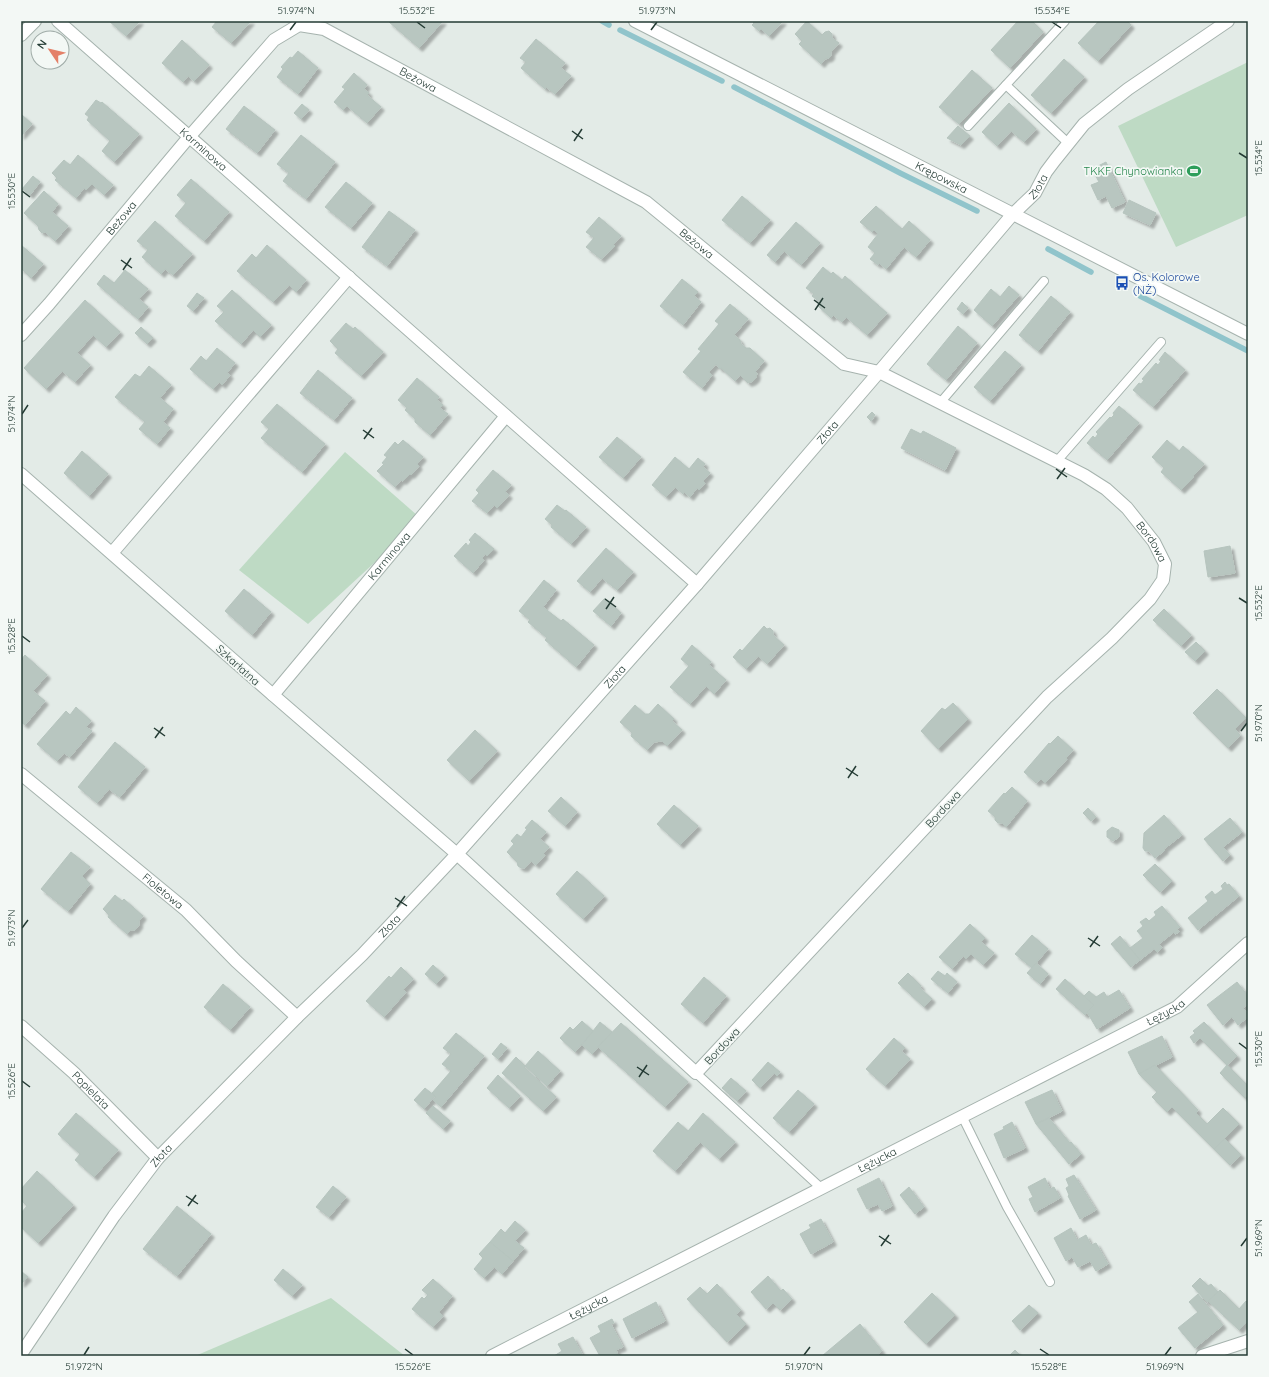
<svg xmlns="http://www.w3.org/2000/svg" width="1269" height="1377" font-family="Quicksand,sans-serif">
	<defs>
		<filter id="shadow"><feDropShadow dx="3.5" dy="3.5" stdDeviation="1" flood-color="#0004"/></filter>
	</defs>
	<rect width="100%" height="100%" fill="#e3ebe7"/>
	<g fill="#bedac4">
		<path d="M1248 62V215L1176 247 1118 126Z"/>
		<path d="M345 452 418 516 398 541 308 624 239 570Z"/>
		<path d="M331 1298 405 1356H195Z"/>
	</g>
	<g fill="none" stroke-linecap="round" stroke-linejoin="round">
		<g stroke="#90c4cb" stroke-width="5.5">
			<path d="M602 21 609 25"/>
			<path d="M620 30 722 81"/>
			<path d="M734 87 900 173 977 211"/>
			<path d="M1048 249 1091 272"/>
			<path d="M1140 296 1248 351"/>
		</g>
	</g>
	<g fill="#b8c6c0" stroke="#b6c4be" filter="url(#shadow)">
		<path d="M109 21H140L126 36Z"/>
		<path d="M217 21H251L231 43 212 27Z"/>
		<path d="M390 21H443L419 48 389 22Z"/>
		<path d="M752 21H783L769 36 761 29 759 31 752 25 754 23Z"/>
		<path d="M807 21 822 35 825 32 829 31 832 34V38L839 43 831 52V56L829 58 825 59 821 64 799 44 802 41 795 34Z"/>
		<path d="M1018 21H1032L1043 32 1010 68 991 50Z"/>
		<path d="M1099 21H1127L1131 25 1098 61 1078 43Z"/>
		<path d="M536 39 565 63 561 68 571 76 555 94 546 87 545 89 521 68 526 62 520 58Z"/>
		<path d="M182 40 209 65 194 81 188 76 183 82 162 63Z"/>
		<path d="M298 51 318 68 298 94 277 77 283 69 281 67 290 57 292 58Z"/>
		<path d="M1064 59 1084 77 1051 113 1031 95Z"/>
		<path d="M972 70 992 88 959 124 939 107Z"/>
		<path d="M354 73 367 85 364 89 369 93 367 95 381 107 367 123 347 106 343 110 334 102 345 89 342 87Z"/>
		<path d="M96 100 101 103 102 102 139 134 114 162 102 151 110 141 87 120 89 117 85 114Z"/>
		<path d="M1009 103 1036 129 1024 142 1011 131 997 146 982 132Z"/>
		<path d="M302 104 309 110 301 119 294 113Z"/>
		<path d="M244 106 275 130 257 153 226 129Z"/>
		<path d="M21 114 32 124 21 136Z"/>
		<path d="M958 126 970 136 961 145 947 138Z"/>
		<path d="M301 135 335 162 306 199 283 181 289 173 277 164Z"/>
		<path d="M78 155 113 185 104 195 92 184 86 190 84 188 76 198 55 180 57 178 52 173 64 160 70 165Z"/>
		<path d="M1106 162 1125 202 1112 208 1106 196 1098 200 1091 185 1099 182 1092 169Z"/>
		<path d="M33 176 40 182 30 195 22 189Z"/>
		<path d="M191 179 229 212 204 241 175 216 186 203 177 195Z"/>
		<path d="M346 182 372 203 351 228 325 207Z"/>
		<path d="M44 191 58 204 52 212 68 226 55 241 45 232 42 233 39 230 38 226 24 213Z"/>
		<path d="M742 196 770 220 750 243 722 220Z"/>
		<path d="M1129 200 1156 213 1150 225 1123 213Z"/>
		<path d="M876 206 902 229 909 221 930 240 916 257 904 247 886 269 879 263 878 265 870 259 875 253 868 247 878 234 874 230 872 232 860 222Z"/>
		<path d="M389 211 415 230 387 266 362 247Z"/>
		<path d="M599 217 621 236 613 245 615 246 601 259 586 247 594 238 586 232Z"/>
		<path d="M155 221 192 254 173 275 165 269 161 274 142 257 148 250 137 241Z"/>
		<path d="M796 222 820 243 801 265 784 251 775 262 767 255Z"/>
		<path d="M21 245 43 264 31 278 22 269 21 270Z"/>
		<path d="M267 245 306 280 296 292 289 285 273 302 237 271 252 254 256 258Z"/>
		<path d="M823 267 831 274 833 272 842 280 845 276 887 313 867 335 846 317 842 322 833 315 831 318 818 306 821 303 812 296 814 294 806 288Z"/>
		<path d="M125 270 148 289 139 299 148 307 138 319 97 284 104 275 114 283Z"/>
		<path d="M682 279 698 292 694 296 701 302 683 325 660 306Z"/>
		<path d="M1009 286 1019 295 992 326 974 310 991 289 1000 297Z"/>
		<path d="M232 290 271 325 260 337 253 330 241 344 215 321 224 312 217 306Z"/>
		<path d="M197 293 204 298 193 311 187 306Z"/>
		<path d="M1051 296 1070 312 1038 351 1019 335Z"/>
		<path d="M85 300 120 332 106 347 93 335 77 353 90 365 75 382 62 371 46 389 24 368Z"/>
		<path d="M962 302 968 308 963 314 957 309Z"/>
		<path d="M730 304 748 319 734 335 740 340 741 344 746 348H750L764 361 755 372 757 373 756 378 753 381 748 383 740 375 735 381 721 368 720 369 716 364 709 372 712 375 702 388 683 372 701 351 698 349 719 324 715 321Z"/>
		<path d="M346 323 353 329 355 327 383 352 361 376 335 353 338 349 330 341Z"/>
		<path d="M958 326 977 343 946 380 927 364Z"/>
		<path d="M141 327 153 338 147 344 135 333Z"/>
		<path d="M217 348 235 363 227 373 230 375 222 385 219 382 213 389 190 369 201 356 206 361Z"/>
		<path d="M1005 351 1021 365 990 401 974 387Z"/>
		<path d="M1165 352 1185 370 1153 407 1133 390 1139 383 1141 384 1144 380 1142 379 1156 363 1158 365 1161 361 1159 360Z"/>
		<path d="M149 366 171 385 160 398 173 409 163 422 170 428 157 444 139 429 145 422 115 397 135 374 140 377Z"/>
		<path d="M318 370 352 398 334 420 300 393Z"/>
		<path d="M417 378 439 397 437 400 443 405 440 408 448 414 430 435 415 422V419L405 410 407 408 398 400Z"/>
		<path d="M277 404 325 444 302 472 261 438 269 429 261 422Z"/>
		<path d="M1119 406 1139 423 1107 460 1087 443 1093 436 1095 438 1098 434 1096 432 1110 417 1111 418 1114 415 1113 413Z"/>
		<path d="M872 412 875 415 871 421 867 417Z"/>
		<path d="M911 429 921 434 923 431 956 448 945 470 901 448Z"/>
		<path d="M617 437 641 457 623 478 599 457Z"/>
		<path d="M403 440 423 457 417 464 419 466 411 475 410 474 403 481 401 480 395 487 377 471 384 464 382 463 387 457 384 455 395 442 398 445Z"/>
		<path d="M1167 440 1179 451 1183 446 1204 464 1193 476V478L1181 490 1161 472 1164 468 1152 457Z"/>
		<path d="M82 451 108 474 89 496 64 473Z"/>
		<path d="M675 457 689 469 698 458 705 464 703 467 710 473 703 481 705 483 699 490 697 488 690 497 684 492 683 494 675 487 666 497 652 485Z"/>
		<path d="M493 470 511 485 505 492 509 495 497 508 494 505 487 513 472 501 479 493 476 490Z"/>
		<path d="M557 505 565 511 566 510 586 527 571 544 551 527 552 525 545 519Z"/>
		<path d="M475 533 494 549 487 556 485 554 482 558 484 560 473 573 454 556 466 543 468 546 471 542 469 540Z"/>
		<path d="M1230 546 1235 573 1208 577 1204 551Z"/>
		<path d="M606 548 633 572 617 590 602 578 590 592 577 581Z"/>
		<path d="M544 580 556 590 543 607 561 621 563 619 594 645 576 667 545 640 547 638 528 622 530 620 519 611Z"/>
		<path d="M244 589 271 612 252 635 225 611Z"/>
		<path d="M605 598 621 613 611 626 593 611Z"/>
		<path d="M1164 609 1191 635 1181 646 1153 620Z"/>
		<path d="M764 626 767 629 770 628 773 631V635L784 645 767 664 758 656 746 669 733 657 740 649 742 651Z"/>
		<path d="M1196 642 1205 651 1195 661 1185 652Z"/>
		<path d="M692 645 711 662 709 665 726 680 714 694 706 686 690 704 670 687 689 666 681 659Z"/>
		<path d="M25 655 47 675 33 691 45 701 25 725 21 722V660Z"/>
		<path d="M1217 689 1246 718 1235 729 1240 735 1228 748 1193 713Z"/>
		<path d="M953 703 968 719 938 749 921 731 942 708 945 710Z"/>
		<path d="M658 704 674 719 672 721 682 730 667 746 662 741 654 742 647 750 631 736 632 733 620 722 635 705 645 714H649Z"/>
		<path d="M76 707 91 721 86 727 92 731 70 757 64 753 57 761 37 744 66 711 70 715Z"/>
		<path d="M475 730 497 751 469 781 447 760Z"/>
		<path d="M1058 736 1073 750 1066 758 1067 759 1045 783 1041 779 1036 783 1024 772 1049 743 1050 744Z"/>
		<path d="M115 742 145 767 120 797 109 789 97 803 78 787Z"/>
		<path d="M1012 787 1027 801 1006 827 1002 823H998L995 820V817L988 811 1004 793 1005 794Z"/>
		<path d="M561 797 577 812 565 826 548 811Z"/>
		<path d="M674 805 698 826 680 845 657 824Z"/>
		<path d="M1088 808 1096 817 1091 821 1083 813Z"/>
		<path d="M1164 815 1182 835 1164 849 1165 850 1155 858 1149 851H1145L1143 848 1144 833Z"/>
		<path d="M1230 818 1242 832 1223 847 1230 855 1223 861 1204 839Z"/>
		<path d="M532 820 546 832 540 839 549 847 543 854 545 855 536 865 531 861 525 868H521L518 866 517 862 507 852 514 844 511 841 517 834 521 837 527 829 525 828Z"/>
		<path d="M1112 827 1119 830V837L1113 841 1107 837V831Z"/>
		<path d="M71 852 90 867 82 876 90 884 68 911 41 889Z"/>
		<path d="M1155 864 1172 881 1160 892 1143 875Z"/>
		<path d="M577 871 604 896 583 919 556 894Z"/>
		<path d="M1225 882 1227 885 1229 884 1239 896 1198 930 1188 918 1208 901 1205 897 1212 891 1215 895 1223 889 1221 886Z"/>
		<path d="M115 895 122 901 124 899 143 916 139 921V925L135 930H131L127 934 108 917 109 915 103 909Z"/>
		<path d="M1162 906 1180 927 1177 929 1179 932 1175 934 1174 932 1159 944 1162 948 1157 952 1154 949 1140 960 1130 948 1143 938 1137 931 1143 926 1140 922 1146 918 1149 921 1156 915 1154 912Z"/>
		<path d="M970 924 985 938 981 942 994 953 983 965 971 954 966 959 963 956 952 969 939 957Z"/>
		<path d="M1032 935 1048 949 1032 968 1015 954Z"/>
		<path d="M1120 936 1140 960 1131 967 1111 944Z"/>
		<path d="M1036 963 1048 974 1040 984 1027 973Z"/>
		<path d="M433 965 444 975 436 984 425 974Z"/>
		<path d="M401 967 413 979 403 990 406 992 384 1017 366 1001 389 976 391 978Z"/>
		<path d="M938 971 945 976 947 973 957 982 948 993 931 979Z"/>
		<path d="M908 973 921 986 920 988 932 999 924 1007 898 983Z"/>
		<path d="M704 977 726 996 703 1023 681 1004Z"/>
		<path d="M1065 979 1094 1005 1085 1015 1056 989Z"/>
		<path d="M1237 982 1248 996V1004L1243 1008 1248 1014V1017L1238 1025 1232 1017 1223 1025 1207 1005Z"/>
		<path d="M223 984 250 1007 230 1030 204 1007Z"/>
		<path d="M1119 990 1130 1008 1097 1029 1087 1012 1094 1005 1084 996 1089 991 1096 997 1104 992 1107 997Z"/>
		<path d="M582 1021 593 1031 575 1052 560 1038 570 1027 573 1030Z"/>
		<path d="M600 1022 612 1032 592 1054 582 1045Z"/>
		<path d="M1204 1022 1237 1056 1227 1065 1200 1038 1194 1043 1190 1037 1195 1033 1193 1031Z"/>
		<path d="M621 1023 688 1082 665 1107 598 1047Z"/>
		<path d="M456 1033 484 1056 441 1107 433 1100 436 1097 432 1093 451 1071 442 1064 451 1054 443 1048Z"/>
		<path d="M1162 1036 1172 1057 1139 1074 1128 1052Z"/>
		<path d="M894 1038 905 1048 901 1051 910 1059 885 1086 866 1069Z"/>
		<path d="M501 1043 507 1048 498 1059 492 1054Z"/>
		<path d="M538 1051 560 1071 547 1086 525 1066Z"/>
		<path d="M516 1057 525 1066 524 1067 556 1097 543 1111 502 1073Z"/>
		<path d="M768 1062 780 1072 777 1076 774 1073 760 1088 752 1080Z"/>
		<path d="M1155 1065 1198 1110 1196 1113 1207 1124 1223 1108 1239 1124 1214 1149 1172 1107 1167 1112 1152 1097 1157 1092 1139 1074Z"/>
		<path d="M1227 1065 1248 1086V1095L1245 1098 1220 1073Z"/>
		<path d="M498 1075 520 1096 509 1108 487 1088Z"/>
		<path d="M731 1078 746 1091 737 1101 722 1088Z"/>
		<path d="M425 1088 435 1096 424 1109 414 1100Z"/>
		<path d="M798 1090 814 1104 789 1132 773 1118Z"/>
		<path d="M1052 1090 1062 1111 1036 1124 1025 1102Z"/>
		<path d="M433 1106 450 1121 443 1129 426 1113Z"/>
		<path d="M76 1113 118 1150 94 1177 75 1160 80 1154 58 1134Z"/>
		<path d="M703 1113 735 1142 719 1159 700 1142 675 1171 653 1151 678 1122 688 1131Z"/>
		<path d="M1049 1118 1070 1143 1071 1142 1081 1154 1069 1164 1036 1124Z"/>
		<path d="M1012 1122 1025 1148 1004 1158 994 1134 1004 1129 1003 1127Z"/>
		<path d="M1225 1139 1241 1155 1230 1165 1214 1149Z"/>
		<path d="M37 1171 73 1205 38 1243 21 1227V1213L27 1206 21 1200V1189Z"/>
		<path d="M1074 1175 1096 1210 1080 1219 1068 1196 1069 1195 1066 1188 1069 1186 1066 1179Z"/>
		<path d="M879 1178 892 1206 882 1211 878 1204 867 1209 857 1189Z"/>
		<path d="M1045 1178 1050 1189 1054 1187 1060 1198 1035 1212 1029 1199 1033 1197 1028 1187Z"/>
		<path d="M333 1186 346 1197 329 1217 316 1207Z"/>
		<path d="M909 1187 924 1207 915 1214 900 1195Z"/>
		<path d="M177 1206 211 1234 177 1276 143 1249Z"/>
		<path d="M821 1219 833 1242 811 1254 800 1234 811 1228 809 1225Z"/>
		<path d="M515 1221 525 1230 515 1241 524 1248 513 1261 490 1242 501 1229 505 1233Z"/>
		<path d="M1071 1228 1077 1240 1086 1235 1091 1245 1096 1243 1108 1264 1096 1271 1090 1261 1078 1267 1072 1257 1066 1261 1054 1238Z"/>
		<path d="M490 1242 513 1261 502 1274 494 1267 484 1278 474 1269 483 1258 479 1254Z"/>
		<path d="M283 1269 302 1285 292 1296 274 1280Z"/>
		<path d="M21 1271 28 1277 21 1284Z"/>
		<path d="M768 1276 781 1291 783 1289 792 1299 780 1310 773 1303 766 1309 751 1292Z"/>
		<path d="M1200 1278 1208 1286 1211 1284 1218 1292 1207 1302 1192 1286Z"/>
		<path d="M433 1279 452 1296 439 1312 443 1316 433 1327 412 1309 422 1297 424 1299 428 1295 422 1290Z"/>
		<path d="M717 1284 741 1310 736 1314 746 1324 727 1342 687 1299 700 1287 707 1294Z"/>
		<path d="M1220 1290 1239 1309 1246 1301 1248 1303V1321L1239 1330 1208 1301Z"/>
		<path d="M932 1293 955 1315 926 1344 904 1322Z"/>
		<path d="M1198 1294 1223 1325 1195 1348 1178 1328 1198 1312 1189 1302Z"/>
		<path d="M656 1302 665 1321 632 1338 623 1319Z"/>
		<path d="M1029 1305 1038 1313 1020 1330 1012 1321Z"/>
		<path d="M612 1319 614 1323 611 1324 623 1347 616 1350 618 1355 615 1356H600L590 1338 601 1332 598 1326Z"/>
		<path d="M860 1324 882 1351 876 1356H822Z"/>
		<path d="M573 1337 583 1356H554L562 1351 558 1344Z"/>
		<path d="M1015 1350 1021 1356H1009Z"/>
	</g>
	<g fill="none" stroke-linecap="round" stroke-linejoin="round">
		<defs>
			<g id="service">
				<path d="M1006 85 1068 143"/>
				<path d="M968 126 1065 21"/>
				<path d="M940 403 1044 281"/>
				<path d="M1057 461 1161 342"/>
				<path d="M696 1073 821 1188"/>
				<path d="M962 1116 1007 1207 1050 1282"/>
			</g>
			<g id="minor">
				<path id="s1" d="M58 21 697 584"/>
				<path d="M21 35 35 21"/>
				<path id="s2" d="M21 335 49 304 189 137 274 40 299 25 324 29 646 202 844 364 879 372 1084 475 1106 489 1127 508 1154 542 1165 564 1163 580 1150 599 1112 638 1047 697 696 1073 457 854 273 695 21 474"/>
				<path d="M112 553 349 277"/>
				<path id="s3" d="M273 695 506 416"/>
				<path id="s4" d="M21 774 186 910 236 961 297 1017"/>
				<path id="s5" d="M21 1026 74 1073 158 1158"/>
				<path id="s6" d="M21 1354 114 1216 158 1158 297 1017 362 955 457 854 697 584 879 372 1012 215 1035 193 1046 172 1055 160 1084 124 1128 89 1228 21"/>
				<path id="s7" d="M492 1356 1177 1007 1248 943"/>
				<path d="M1202 1356 1248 1341"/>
			</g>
			<g id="tertiary">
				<path id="s8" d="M635 21 1248 334"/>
			</g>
		</defs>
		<use href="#service" stroke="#a6b3ae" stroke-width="10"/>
		<use href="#minor" stroke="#a6b3ae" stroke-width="14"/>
		<use href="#tertiary" stroke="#a6b3ae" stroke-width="14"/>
		<use href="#service" stroke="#fff" stroke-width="8"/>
		<use href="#minor" stroke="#fff" stroke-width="12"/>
		<use href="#tertiary" stroke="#fff" stroke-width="12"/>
	</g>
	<path fill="none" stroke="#243b34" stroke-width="1.5" d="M417 22 425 28M1052 22 1061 28M290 30 296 22M651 30 657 22M572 131 583 139M574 141 582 129M1239 153 1247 158M22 191 30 197M121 260 132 268M123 270 131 258M814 300 825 308M815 310 823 298M22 414 28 405M363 430 374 438M364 439 372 428M1056 469 1067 477M1057 479 1065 468M1239 598 1247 603M605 599 616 607M606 609 614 597M22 636 30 642M154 728 165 736M1241 731 1247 723M155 738 163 727M846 768 858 776M848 778 856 766M395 898 407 906M397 907 405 896M22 928 28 920M1088 938 1100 946M1090 947 1098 936M1239 1043 1247 1049M637 1067 649 1075M639 1077 647 1065M22 1081 30 1087M186 1196 198 1204M188 1206 196 1195M879 1236 891 1244M881 1246 889 1235M1241 1246 1247 1238M405 1349 413 1355M1040 1349 1049 1355M84 1355 89 1347M804 1355 810 1347M1165 1355 1171 1347"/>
	<defs>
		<symbol id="stadium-bare" viewBox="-9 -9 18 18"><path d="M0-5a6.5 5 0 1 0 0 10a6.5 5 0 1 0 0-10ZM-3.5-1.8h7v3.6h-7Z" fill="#2e9e5b" stroke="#f3f8f5" stroke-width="2.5" paint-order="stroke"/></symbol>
		<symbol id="bus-bare" viewBox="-9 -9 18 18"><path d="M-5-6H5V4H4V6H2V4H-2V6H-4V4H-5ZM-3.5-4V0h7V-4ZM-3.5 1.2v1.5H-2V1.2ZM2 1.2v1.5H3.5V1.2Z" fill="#1a4fb4" stroke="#f3f8f5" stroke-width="2.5" paint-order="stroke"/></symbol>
	</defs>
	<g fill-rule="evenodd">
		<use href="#stadium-bare" x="1184" y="161" width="20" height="20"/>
		<use href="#bus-bare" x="1112" y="273" width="20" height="20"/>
	</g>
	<g text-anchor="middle" stroke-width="3.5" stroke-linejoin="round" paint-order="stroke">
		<g font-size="11" fill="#243b34" stroke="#f3f8f5">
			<text dy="4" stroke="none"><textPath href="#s2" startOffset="550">Beżowa</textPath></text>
			<text dy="4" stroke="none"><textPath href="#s1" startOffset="194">Karminowa</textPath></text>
			<text dy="4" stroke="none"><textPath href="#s8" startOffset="344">Krępowska</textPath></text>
			<text dy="4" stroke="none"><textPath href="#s6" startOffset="1551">Złota</textPath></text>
			<text dy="4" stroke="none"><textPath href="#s2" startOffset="154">Beżowa</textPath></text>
			<text dy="4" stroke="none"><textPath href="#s2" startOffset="874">Beżowa</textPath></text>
			<text dy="4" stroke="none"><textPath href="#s6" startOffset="1227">Złota</textPath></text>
			<text dy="4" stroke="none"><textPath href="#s2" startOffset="1426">Bordowa</textPath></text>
			<text dy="4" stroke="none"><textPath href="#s3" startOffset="181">Karminowa</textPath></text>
			<text transform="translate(238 665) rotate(42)" y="4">Szkarłatna</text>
			<text dy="4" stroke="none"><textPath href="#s6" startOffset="903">Złota</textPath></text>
			<text transform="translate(943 809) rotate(-47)" y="4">Bordowa</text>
			<text dy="4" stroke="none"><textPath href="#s4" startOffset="184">Fioletowa</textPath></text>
			<text dy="4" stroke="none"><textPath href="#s6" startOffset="567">Złota</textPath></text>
			<text dy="4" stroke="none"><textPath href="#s7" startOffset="756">Łężycka</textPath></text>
			<text transform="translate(722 1046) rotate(-47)" y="4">Bordowa</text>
			<text dy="4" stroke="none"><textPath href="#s5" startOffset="95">Popielata</textPath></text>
			<text dy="4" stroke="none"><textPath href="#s6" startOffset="243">Złota</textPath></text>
			<text dy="4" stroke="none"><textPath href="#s7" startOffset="432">Łężycka</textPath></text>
			<text dy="4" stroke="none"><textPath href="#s7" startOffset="108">Łężycka</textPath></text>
		</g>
		<g font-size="11" fill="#27864d" stroke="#f3f8f5" text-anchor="end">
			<text x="1183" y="175">TKKF Chynowianka</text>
		</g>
		<g font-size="11" fill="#164399" stroke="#f3f8f5" text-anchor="start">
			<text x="1133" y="281">Os. Kolorowe<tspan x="1133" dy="13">(NŻ)</tspan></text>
		</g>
	</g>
	<rect width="1269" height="1377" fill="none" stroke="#f3f8f5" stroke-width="44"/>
	<g transform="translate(50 50) rotate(305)"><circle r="19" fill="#f3f8f5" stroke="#a0aca8"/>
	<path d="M0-3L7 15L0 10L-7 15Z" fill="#e48068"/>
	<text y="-6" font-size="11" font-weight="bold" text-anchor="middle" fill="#243b34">N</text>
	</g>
	<rect x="22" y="22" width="1225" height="1333" fill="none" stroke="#243b34" stroke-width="1.5"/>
	<g font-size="10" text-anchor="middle" fill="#243b34">
		<text x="296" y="14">51.974°N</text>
		<text x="417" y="14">15.532°E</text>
		<text x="657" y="14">51.973°N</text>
		<text x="1052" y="14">15.534°E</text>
		<text transform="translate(1258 158) rotate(-90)" y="4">15.534°E</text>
		<text transform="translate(11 191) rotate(-90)" y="4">15.530°E</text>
		<text transform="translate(11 414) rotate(-90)" y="4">51.974°N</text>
		<text transform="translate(1258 603) rotate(-90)" y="4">15.532°E</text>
		<text transform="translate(11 636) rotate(-90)" y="4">15.528°E</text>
		<text transform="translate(1258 723) rotate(-90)" y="4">51.970°N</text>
		<text transform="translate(11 928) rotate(-90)" y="4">51.973°N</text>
		<text transform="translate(1258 1049) rotate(-90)" y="4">15.530°E</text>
		<text transform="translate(11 1081) rotate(-90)" y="4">15.526°E</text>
		<text transform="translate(1258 1238) rotate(-90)" y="4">51.969°N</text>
		<text x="84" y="1370">51.972°N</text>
		<text x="413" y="1370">15.526°E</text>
		<text x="804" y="1370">51.970°N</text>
		<text x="1049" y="1370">15.528°E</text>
		<text x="1165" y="1370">51.969°N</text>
	</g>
</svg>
